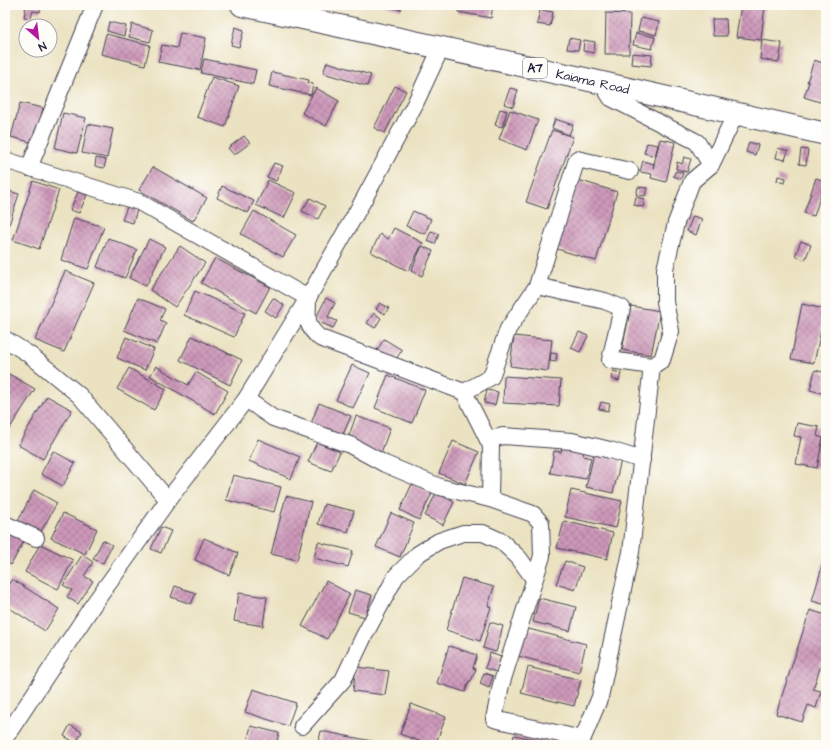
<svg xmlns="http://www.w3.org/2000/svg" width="831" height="750" font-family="'Architects Daughter',sans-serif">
	<defs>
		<pattern id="building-cross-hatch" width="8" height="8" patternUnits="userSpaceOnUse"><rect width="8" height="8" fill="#cd98b9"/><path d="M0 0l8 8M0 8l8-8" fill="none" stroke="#a67c98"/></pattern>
	</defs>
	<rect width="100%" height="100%" fill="#fdfcf7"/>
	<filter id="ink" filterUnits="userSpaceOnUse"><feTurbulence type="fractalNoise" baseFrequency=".025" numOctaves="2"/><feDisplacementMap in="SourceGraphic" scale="8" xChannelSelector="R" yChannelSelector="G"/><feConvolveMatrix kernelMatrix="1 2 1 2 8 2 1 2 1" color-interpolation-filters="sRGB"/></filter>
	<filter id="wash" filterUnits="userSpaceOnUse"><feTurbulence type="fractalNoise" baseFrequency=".012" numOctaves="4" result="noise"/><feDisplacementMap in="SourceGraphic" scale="16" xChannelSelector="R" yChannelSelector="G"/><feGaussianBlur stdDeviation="0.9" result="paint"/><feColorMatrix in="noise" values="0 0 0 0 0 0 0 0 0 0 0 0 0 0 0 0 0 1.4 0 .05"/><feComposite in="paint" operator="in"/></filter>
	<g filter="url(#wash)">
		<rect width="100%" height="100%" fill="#ebe2c1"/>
		<g id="blocks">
			<g fill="url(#building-cross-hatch)">
				<path d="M26 5 41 6 40 12 33 11 31 18 24 17Z"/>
				<path d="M383 5H402L401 10Z"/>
				<path d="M459 5H493L491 18 458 12Z"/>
				<path d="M741 5H765L761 40 736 37Z"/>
				<path d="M540 10 553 12 550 26 537 24Z"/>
				<path d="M606 13 630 14 629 54H605Z"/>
				<path d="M641 18 659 22 656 35 638 31Z"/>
				<path d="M712 19H726L727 36H713Z"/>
				<path d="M109 22 126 26 124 36 107 31Z"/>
				<path d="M132 24 153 30 150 42 129 37Z"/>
				<path d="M235 27 244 30 239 47 231 45Z"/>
				<path d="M180 33 206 38 200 70 158 62 162 45 177 48Z"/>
				<path d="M636 33 655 37 652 49 633 45Z"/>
				<path d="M106 34 150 45 145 65 101 54Z"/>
				<path d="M569 38 580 40 578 50 567 49Z"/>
				<path d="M584 40 595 42 594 53 583 51Z"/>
				<path d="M762 40 782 43 779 62 760 59Z"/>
				<path d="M632 53 652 55 651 66 631 64Z"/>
				<path d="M204 59 256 70 253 84 201 73Z"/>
				<path d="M814 60 826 64V104L804 97 809 82H807Z"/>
				<path d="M327 62 371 75 367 86 323 73Z"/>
				<path d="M272 72 309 80 308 83 313 84 311 95 269 86Z"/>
				<path d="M212 77 239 86 225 127 197 117Z"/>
				<path d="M395 86 406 91 385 133 374 128Z"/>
				<path d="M316 88 339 101 326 126 302 113Z"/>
				<path d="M510 88 518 90 513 107 504 104Z"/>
				<path d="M20 103 43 108 34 143 11 137Z"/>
				<path d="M500 109 507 111 502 127 495 125Z"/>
				<path d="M510 110 538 120 527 150 499 139Z"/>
				<path d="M63 113 86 118 77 153 55 148Z"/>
				<path d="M555 119 573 125 569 135 552 128Z"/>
				<path d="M88 124 113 129 107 158 82 153Z"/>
				<path d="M552 130 573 137 547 209 526 202Z"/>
				<path d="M244 136 250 143 234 155 228 148Z"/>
				<path d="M660 139 675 142 666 182 651 178 652 174 640 172 643 161 654 164 653 168Z"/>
				<path d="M749 142 758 145 755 155 746 152Z"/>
				<path d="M647 143 658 145 655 156 644 153Z"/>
				<path d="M778 148 788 151 785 160 776 158Z"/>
				<path d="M801 149 808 150 806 165 799 164Z"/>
				<path d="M684 157 691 159 687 172 676 169 677 162 682 164Z"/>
				<path d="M96 158 106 160 104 168 95 166Z"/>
				<path d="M274 163 283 166 276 181 267 177Z"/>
				<path d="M153 167 207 198 193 221 139 190Z"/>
				<path d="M676 171 683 173 681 179 673 176Z"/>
				<path d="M778 176 786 178 785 183 777 181Z"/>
				<path d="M816 178 825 181 814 216 804 213Z"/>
				<path d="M268 180 296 193 284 218 256 205Z"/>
				<path d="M578 180 617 192 596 261 557 249Z"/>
				<path d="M33 181 59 190 39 249 13 240Z"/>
				<path d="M222 186 254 201 248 213 217 198Z"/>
				<path d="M638 187 647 188 645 196 636 195Z"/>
				<path d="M5 190 19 194 5 237Z"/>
				<path d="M78 192 87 195 79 213 70 210Z"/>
				<path d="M636 197 645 199 643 207 634 205Z"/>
				<path d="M310 198 325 206 318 219 302 211Z"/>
				<path d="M127 207 137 210 133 223 122 220Z"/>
				<path d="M254 211 296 235 283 257 241 234Z"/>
				<path d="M413 211 431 219 425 234 406 226Z"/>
				<path d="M693 216 702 219 696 235 687 231Z"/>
				<path d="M74 218 104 227 88 269 61 260Z"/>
				<path d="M394 228 423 243 408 271 371 252 380 234 388 239Z"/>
				<path d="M431 231 439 234 435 244 427 241Z"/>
				<path d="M108 238 137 250 125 278 97 267Z"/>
				<path d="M149 239 165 247 146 286 129 278Z"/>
				<path d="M801 241 811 245 805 260 795 256Z"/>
				<path d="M180 246 205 263 175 307 150 290Z"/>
				<path d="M422 246 433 251 422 276 411 271Z"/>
				<path d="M215 258 270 287 256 313 201 283Z"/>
				<path d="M65 271 94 283 64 352 35 340Z"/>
				<path d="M195 291 245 313 234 337 184 315Z"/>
				<path d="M138 298 165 309 160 320 166 323 157 344 124 330Z"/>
				<path d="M273 298 284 305 276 318 265 311Z"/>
				<path d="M326 298 335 303 328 317 337 321 333 328 315 320Z"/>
				<path d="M825 300 826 307 814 363 791 359 802 304 824 309Z"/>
				<path d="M380 303 389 308 385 314 376 309Z"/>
				<path d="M631 306 660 311 651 355 622 350Z"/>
				<path d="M374 313 381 318 375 328 367 323Z"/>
				<path d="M579 332 588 336 580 352 571 348Z"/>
				<path d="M192 336 242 360 230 385 180 360Z"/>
				<path d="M514 336 552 340 548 371 510 366Z"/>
				<path d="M126 337 154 349 145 370 117 358Z"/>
				<path d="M384 339 402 350 394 362 376 352Z"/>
				<path d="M551 353 557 354 556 362 550 361Z"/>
				<path d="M352 365 370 373 353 408 336 400Z"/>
				<path d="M156 366 188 385 196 372 228 391 215 414 150 376Z"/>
				<path d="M129 368 166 389 154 410 117 389Z"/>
				<path d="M815 370 826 373V394L810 390Z"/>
				<path d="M613 371 621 373 619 381 611 379Z"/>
				<path d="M9 374 35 389 8 431 5 429V380Z"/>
				<path d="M388 375 425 390 412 423 375 408Z"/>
				<path d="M504 376 561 380 559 406 503 403Z"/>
				<path d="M487 390 498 392 495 405 484 403Z"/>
				<path d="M47 396 72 410 43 459 18 445Z"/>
				<path d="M601 402 610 404 608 411 599 409Z"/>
				<path d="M319 403 351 416 341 439 310 426Z"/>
				<path d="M356 416 390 428 381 453 347 441Z"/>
				<path d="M797 423 819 427 817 436 823 438 817 468 796 464 801 437 794 436Z"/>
				<path d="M258 439 300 457 291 479 249 461Z"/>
				<path d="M453 441 479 452 465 484 439 473Z"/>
				<path d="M317 442 340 452 331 471 308 462Z"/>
				<path d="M562 447 584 451 583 456 591 458 586 479 550 473 554 451 561 452Z"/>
				<path d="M53 451 75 463 63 486 41 474Z"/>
				<path d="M594 454 621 460 613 493 586 487Z"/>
				<path d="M233 475 281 487 274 512 226 500Z"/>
				<path d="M412 484 432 493 419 520 400 510Z"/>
				<path d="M34 490 57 503 39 535 17 523Z"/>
				<path d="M571 490 622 501 616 528 565 517Z"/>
				<path d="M436 493 454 502 443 525 425 516Z"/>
				<path d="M286 496 311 502 297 560 271 554Z"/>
				<path d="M324 504 354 511 348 532 318 524Z"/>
				<path d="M63 513 97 529 85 554 51 538Z"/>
				<path d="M391 513 414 523 400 557 376 547Z"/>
				<path d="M564 521 613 533 607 559 557 548Z"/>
				<path d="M5 525 26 537 11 565 5 562Z"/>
				<path d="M161 527 171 531 161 553 151 549Z"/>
				<path d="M204 538 238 553 229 575 195 560Z"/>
				<path d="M103 540 112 545 103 563 93 559Z"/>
				<path d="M318 542 353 551 348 567 314 558Z"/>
				<path d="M40 544 73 560 58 589 25 572Z"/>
				<path d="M826 553V605L812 601Z"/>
				<path d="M82 555 93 562 84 576 93 581 78 604 67 597 72 590 63 585Z"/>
				<path d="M565 561 583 567 575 590 556 584Z"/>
				<path d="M462 578 494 587 488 606 491 607 480 641 446 630Z"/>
				<path d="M12 579 59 609 45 631 5 605V590Z"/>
				<path d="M326 581 350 594 327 639 302 626Z"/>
				<path d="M175 586 196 593 191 604 171 597Z"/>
				<path d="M355 590 372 595 365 617 348 612Z"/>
				<path d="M239 593 267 597 263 626 234 621Z"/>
				<path d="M539 598 576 607 570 631 533 622Z"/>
				<path d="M810 610 826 615V650L813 689 821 691 816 708 808 705 802 722 776 714Z"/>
				<path d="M490 622 503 626 496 652 483 648Z"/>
				<path d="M525 628 586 644 579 672 518 656Z"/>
				<path d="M449 646 477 655 473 668 476 669 471 681H469L465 692 437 683Z"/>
				<path d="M490 653 501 657 496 672 485 668Z"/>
				<path d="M356 667 389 671 385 695 353 691Z"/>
				<path d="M528 667 581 680 574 706 521 693Z"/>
				<path d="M484 673 493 676 489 688 480 684Z"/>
				<path d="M253 689 296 703 288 726 245 712Z"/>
				<path d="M411 704 446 717 435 745H430L400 734Z"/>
				<path d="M70 725 82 732 76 743 64 736Z"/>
				<path d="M251 726 279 733 276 745H246Z"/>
				<path d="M321 731 382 743V745H318Z"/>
				<path d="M514 735 557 744V745H512Z"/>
			</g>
		</g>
	</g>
	<g filter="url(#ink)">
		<use href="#blocks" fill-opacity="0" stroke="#403f4f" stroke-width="1"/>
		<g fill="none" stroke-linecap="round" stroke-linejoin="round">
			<defs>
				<g id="minor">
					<path d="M601 82 611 98 697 142 711 165"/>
					<path d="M5 160 139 202 308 298C308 317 304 325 320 338L464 392"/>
					<path d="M29 168 95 5"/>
					<path d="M537 286 605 301 622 308 610 360 652 366 631 552 600 697 580 745"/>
					<path d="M5 339 30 355 79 395 168 500"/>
					<path d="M652 366 662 360 671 331 665 302V269L676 223 692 181 711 165 736 113"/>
					<path d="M246 399 273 418 350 445 385 464 440 487 490 499"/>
					<path d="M488 440 503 436 572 441 610 450 642 460"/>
					<path d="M5 524 36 538"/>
					<path d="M302 726 343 680 364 636 396 576 418 554 439 541 463 533H483L501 541 519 558 534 579"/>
					<path d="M5 738 93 605 168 500 246 399 308 298 364 199 415 104 441 48"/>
					<path d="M582 739 494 719 501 685 542 556 541 523 533 514 490 499 491 446 464 392 491 377 508 329 537 286 577 159 630 171"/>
				</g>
				<g id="trunk">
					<path id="s1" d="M242 5 576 77 826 134"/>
				</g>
			</defs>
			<use href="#minor" stroke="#403f4f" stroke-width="18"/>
			<use href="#trunk" stroke="#403f4f" stroke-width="24"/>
			<use href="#minor" stroke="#fff" stroke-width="16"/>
			<use href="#trunk" stroke="#fff" stroke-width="22"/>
		</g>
	</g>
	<g text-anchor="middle" stroke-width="4" stroke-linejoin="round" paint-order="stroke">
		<rect fill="#fdfcf7" stroke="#646373" stroke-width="1" x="523" y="58" width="24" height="20" rx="3"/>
		<g font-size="12" font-weight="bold" fill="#22223b">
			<text x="535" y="72">A7</text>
		</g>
		<g font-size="13" fill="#22223b" stroke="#fdfcf7">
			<text dy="5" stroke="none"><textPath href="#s1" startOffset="359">Kaiama Road</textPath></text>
		</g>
	</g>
	<rect width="831" height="750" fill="none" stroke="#fdfcf7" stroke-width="20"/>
	<g transform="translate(38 38) rotate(152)"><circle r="19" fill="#fdfcf7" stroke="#a5a5ac"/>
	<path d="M0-3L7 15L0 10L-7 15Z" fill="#b5179e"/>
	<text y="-6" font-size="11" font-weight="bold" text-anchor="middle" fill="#22223b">N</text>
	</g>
</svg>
